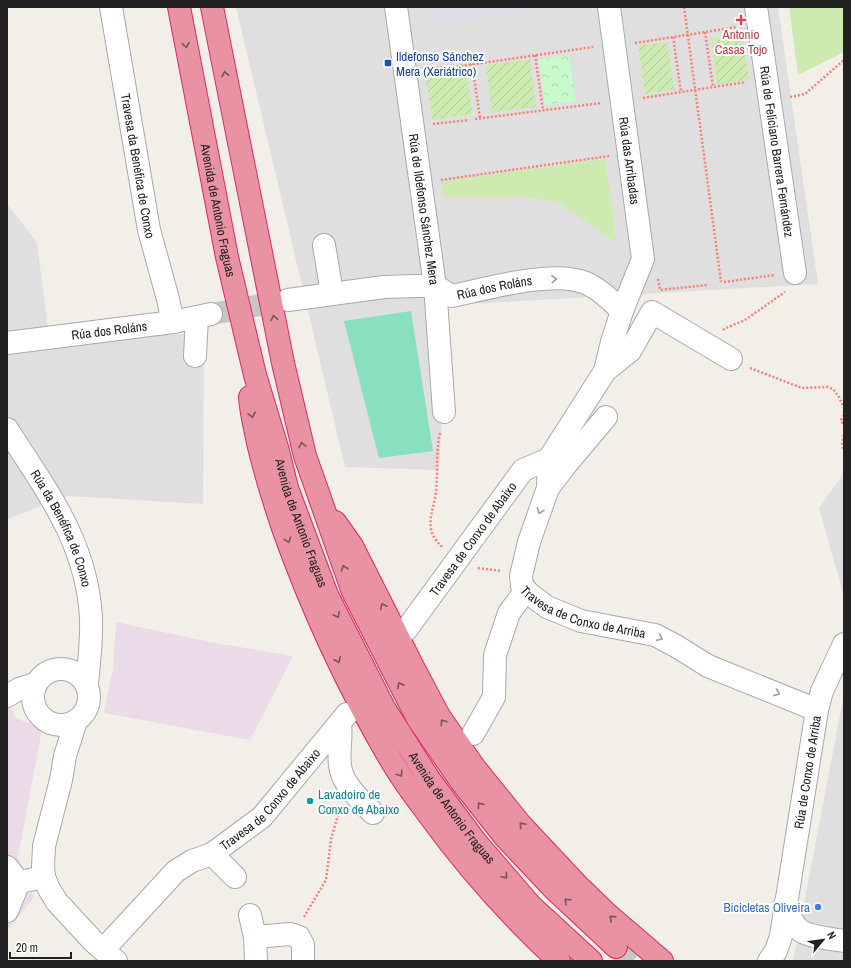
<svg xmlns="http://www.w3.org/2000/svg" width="851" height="968" font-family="'Archivo Narrow',sans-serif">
	<defs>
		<pattern id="park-crowns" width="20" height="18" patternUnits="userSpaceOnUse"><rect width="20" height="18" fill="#c8facc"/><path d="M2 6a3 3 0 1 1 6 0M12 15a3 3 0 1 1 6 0" fill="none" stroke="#acd6af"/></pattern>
		<pattern id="garden-furrows" width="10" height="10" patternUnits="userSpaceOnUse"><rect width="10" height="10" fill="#cdebb0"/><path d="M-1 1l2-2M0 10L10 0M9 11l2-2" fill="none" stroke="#b0c997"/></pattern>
	</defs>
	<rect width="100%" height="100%" fill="#f2efe9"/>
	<g fill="#e0dfdf">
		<path d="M236 7H778L818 284 449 305 439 470 345 467Z"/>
		<path d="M7 204 37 242 48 328 204 335 203 504 68 496 7 519Z"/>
		<path d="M844 473V596L819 508Z"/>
		<path d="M844 694V961H793Z"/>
	</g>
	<g fill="#ebdbe8">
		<path d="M116 622 210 642 293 656 250 740 104 713 113 668Z"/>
		<path d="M7 703 16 718 42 729 18 857 34 897 7 931Z"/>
	</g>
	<g fill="#cdebb0">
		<path d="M789 7H844V52L798 75Z"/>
		<path d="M605 159 617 243 557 202 522 197H443L441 182Z"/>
	</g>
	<path fill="url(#park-crowns)" d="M569 55 576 101 545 105 539 60Z"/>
	<g fill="url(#garden-furrows)">
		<path d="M742 33 749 80 717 84 711 38Z"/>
		<path d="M667 42 674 89 645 94 638 46Z"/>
		<path d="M530 59 536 107 492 112 486 65Z"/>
		<path d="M465 68 473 114 433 120 425 74Z"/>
	</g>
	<path fill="#88e0be" d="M411 311 433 451 379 458 344 321Z"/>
	<path fill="#dddde8" d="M437 7H543V9L439 24Z"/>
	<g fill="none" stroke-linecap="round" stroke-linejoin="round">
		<path stroke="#c8c6c1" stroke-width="22" stroke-dasharray="22 11" stroke-linecap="butt" d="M211 314 288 300"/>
		<path stroke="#c8c6c1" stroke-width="22" stroke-dasharray="22 11" stroke-linecap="butt" d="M616 947 633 961"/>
		<defs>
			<g id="minor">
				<path id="s1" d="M111 7 149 230 168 299 173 322"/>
				<path id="s2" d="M396 7 435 286 444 412"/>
				<path id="s3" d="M609 7 643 259 622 311 612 342 605 371 549 459 548 488 529 542 521 576 522 586 527 592 547 607 581 621 655 635 676 646 708 666 817 710"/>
				<path id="s4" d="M756 7 795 273"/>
				<path d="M324 245 332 293"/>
				<path id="s5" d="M288 300 384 287 416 286H435L452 296C486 289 554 269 586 283 598 288 613 302 622 311"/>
				<path id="s6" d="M7 343 173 322 211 314"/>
				<path d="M195 356 197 317"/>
				<path d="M605 371 630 351 652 312 731 359"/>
				<path id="s7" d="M7 429C46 490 87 542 91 618 92 640 89 662 87 684"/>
				<path d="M548 488 564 467 606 417"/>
				<path id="s8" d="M406 630 523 470 549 459"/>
				<circle cx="61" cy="697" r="28"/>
				<path d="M7 696 19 689 35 684"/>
				<path d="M76 721 65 756 61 780 44 846 43 867 44 877 49 889 57 902 94 942 116 961"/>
				<path d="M340 724C342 738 338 751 340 765 342 785 360 799 373 813"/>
				<path d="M473 734 494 697 495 655 509 613 526 590"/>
				<path d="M212 854 235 877"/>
				<path d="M7 867 19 882"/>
				<path d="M785 904C788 913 792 925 801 931 810 937 833 939 844 941"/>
				<path d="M7 911 19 882 44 877"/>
				<path d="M250 915 255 937 256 961"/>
				<path d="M255 937 290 934 299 937 303 945V961"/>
				<path id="s9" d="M103 950 176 871 192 861 212 854 262 817 347 714"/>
				<path id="s10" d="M769 961 776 951 781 936 817 710 822 691 844 644"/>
			</g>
			<g id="highway">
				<path id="s11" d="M179 7 227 257 255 375 278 451 287 488 327 595 384 708 429 779 475 841 530 905 591 961"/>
				<path d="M212 7 283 363 305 456 353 592 418 719 460 780 505 837 554 889 616 947"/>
				<path d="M250 397C251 413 255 427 258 443 265 472 274 502 284 531 312 609 347 685 389 757 400 776 413 794 426 811 465 865 510 916 559 961"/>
				<path d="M335 522 352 546 413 667 439 716 474 767 520 824 578 886 606 913 662 961"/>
			</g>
		</defs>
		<use href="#minor" stroke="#a9a9a9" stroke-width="24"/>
		<use href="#highway" stroke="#dc2a67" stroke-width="24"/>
		<g stroke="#fa8072" stroke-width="2.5" stroke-dasharray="2 2" stroke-linecap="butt">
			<path d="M684 7 721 282"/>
			<path d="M705 32 713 87"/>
			<path d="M673 37 681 92"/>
			<path d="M635 43 737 27"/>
			<path d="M535 55 543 110"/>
			<path d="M472 64 480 118"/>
			<path d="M425 69 461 66 593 47"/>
			<path d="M790 97 805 94 844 60"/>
			<path d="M643 98 746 82"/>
			<path d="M475 119 602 103"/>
			<path d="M433 124 469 120"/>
			<path d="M441 180 609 156"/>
			<path d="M658 279 660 290 707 285"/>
			<path d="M724 282 775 275"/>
			<path d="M723 330 726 328 745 320 785 292"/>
			<path d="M750 368 802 388 827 387 833 389 839 397 844 408V415L841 420 844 426"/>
			<path d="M440 433C435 454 439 476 435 498 433 509 429 518 431 529 432 536 437 542 442 547"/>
			<path d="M844 435 842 445 844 450"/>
			<path d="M478 568 501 571"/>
			<path d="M304 917 326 880 331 839 340 808"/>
		</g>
		<use href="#minor" stroke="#fff" stroke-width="22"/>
		<use href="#highway" stroke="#e892a2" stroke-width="22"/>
	</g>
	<defs><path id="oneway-chevron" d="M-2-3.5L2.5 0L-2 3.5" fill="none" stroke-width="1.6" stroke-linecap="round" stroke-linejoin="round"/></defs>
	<g stroke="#7b545c">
		<use href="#oneway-chevron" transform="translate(186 45) rotate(79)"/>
		<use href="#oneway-chevron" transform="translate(225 74) rotate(-101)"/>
		<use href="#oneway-chevron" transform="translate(274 318) rotate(-101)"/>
		<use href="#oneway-chevron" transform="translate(252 415) rotate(78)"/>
		<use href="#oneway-chevron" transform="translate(302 445) rotate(-103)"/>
		<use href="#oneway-chevron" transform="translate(288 540) rotate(71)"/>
		<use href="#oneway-chevron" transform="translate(344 568) rotate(-109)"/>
		<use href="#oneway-chevron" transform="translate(383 606) rotate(-117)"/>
		<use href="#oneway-chevron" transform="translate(337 615) rotate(63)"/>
		<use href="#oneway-chevron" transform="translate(338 660) rotate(65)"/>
		<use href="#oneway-chevron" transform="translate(400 685) rotate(-117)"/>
		<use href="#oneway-chevron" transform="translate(443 722) rotate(-124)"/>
		<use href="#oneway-chevron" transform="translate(400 774) rotate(56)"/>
		<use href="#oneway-chevron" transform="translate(480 805) rotate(-128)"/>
		<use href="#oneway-chevron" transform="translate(522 825) rotate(-131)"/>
		<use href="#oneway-chevron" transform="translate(505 876) rotate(49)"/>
		<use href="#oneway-chevron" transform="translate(567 901) rotate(-136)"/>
		<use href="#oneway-chevron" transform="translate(612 918) rotate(-138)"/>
	</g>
	<g stroke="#9c9c9c">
		<use href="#oneway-chevron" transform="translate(554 279) rotate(-2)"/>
		<use href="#oneway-chevron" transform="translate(540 511) rotate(110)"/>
		<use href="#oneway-chevron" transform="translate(660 638) rotate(25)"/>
		<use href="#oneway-chevron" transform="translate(777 693) rotate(22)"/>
	</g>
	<path fill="#e0444e" stroke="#fff" stroke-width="1.5" d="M739 14h4v4h4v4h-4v4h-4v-4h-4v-4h4z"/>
	<rect fill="#1a4fb4" stroke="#fff" stroke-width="1.5" x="384" y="59" width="8" height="8" rx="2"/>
	<circle fill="#0f9aa8" stroke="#fff" stroke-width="1.5" cx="310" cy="801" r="4"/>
	<circle fill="#3f7fe0" stroke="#fff" stroke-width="1.5" cx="818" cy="907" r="4"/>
	<g text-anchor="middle" stroke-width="4" stroke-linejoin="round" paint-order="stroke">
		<g font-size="13" fill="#be3a42" stroke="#fff">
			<text x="741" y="39">Antonio<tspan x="741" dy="15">Casas Tojo</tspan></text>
		</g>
		<g font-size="13" fill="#164399" stroke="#fff" text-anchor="start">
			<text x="396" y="61">Ildefonso Sánchez<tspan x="396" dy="15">Mera (Xeriátrico)</tspan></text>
		</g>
		<g font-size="13" fill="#222" stroke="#fff">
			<text dy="5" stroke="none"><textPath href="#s4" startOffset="146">Rúa de Feliciano Barrera Fernández</textPath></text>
			<text dy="5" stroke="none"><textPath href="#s3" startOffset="155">Rúa das Arribadas</textPath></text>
			<text dy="5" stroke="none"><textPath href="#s1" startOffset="161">Travesa da Benéfica de Conxo</textPath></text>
			<text dy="5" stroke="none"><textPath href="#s2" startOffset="204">Rúa de Ildefonso Sánchez Mera</textPath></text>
			<text dy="5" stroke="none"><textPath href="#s11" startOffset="207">Avenida de Antonio Fraguas</textPath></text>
			<text dy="5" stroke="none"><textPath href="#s5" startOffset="211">Rúa dos Roláns</textPath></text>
			<text dy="5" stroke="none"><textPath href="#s6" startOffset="103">Rúa dos Roláns</textPath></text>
			<text dy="5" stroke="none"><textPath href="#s11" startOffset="531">Avenida de Antonio Fraguas</textPath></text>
			<text dy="5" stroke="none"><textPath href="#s7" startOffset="114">Rúa da Benéfica de Conxo</textPath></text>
			<text dy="5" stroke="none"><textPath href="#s8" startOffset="113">Travesa de Conxo de Abaixo</textPath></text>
			<text dy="5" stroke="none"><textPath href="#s3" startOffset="677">Travesa de Conxo de Arriba</textPath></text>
			<text dy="5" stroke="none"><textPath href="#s10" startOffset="194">Rúa de Conxo de Arriba</textPath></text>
			<text dy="5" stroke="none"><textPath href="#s9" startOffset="228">Travesa de Conxo de Abaixo</textPath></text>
			<text dy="5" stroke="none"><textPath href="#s11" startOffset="855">Avenida de Antonio Fraguas</textPath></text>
		</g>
		<g font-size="13" fill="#0d838f" stroke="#fff" text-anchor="start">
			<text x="318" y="799">Lavadoiro de<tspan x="318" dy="15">Conxo de Abaixo</tspan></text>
		</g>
		<g font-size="13" fill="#366cbe" stroke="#fff" text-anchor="end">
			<text x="810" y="912">Bicicletas Oliveira</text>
		</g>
	</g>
	<rect width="851" height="968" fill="none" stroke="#222222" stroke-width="16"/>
	<g transform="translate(823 940) rotate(61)" stroke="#ffffff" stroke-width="3" paint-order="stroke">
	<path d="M0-3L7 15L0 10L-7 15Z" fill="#222222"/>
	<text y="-6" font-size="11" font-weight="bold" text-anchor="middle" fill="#222222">N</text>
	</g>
	<path d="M10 952v6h61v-6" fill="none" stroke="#222222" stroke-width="2"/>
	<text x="16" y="952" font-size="12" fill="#222222" stroke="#ffffff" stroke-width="3" paint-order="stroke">20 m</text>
</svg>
